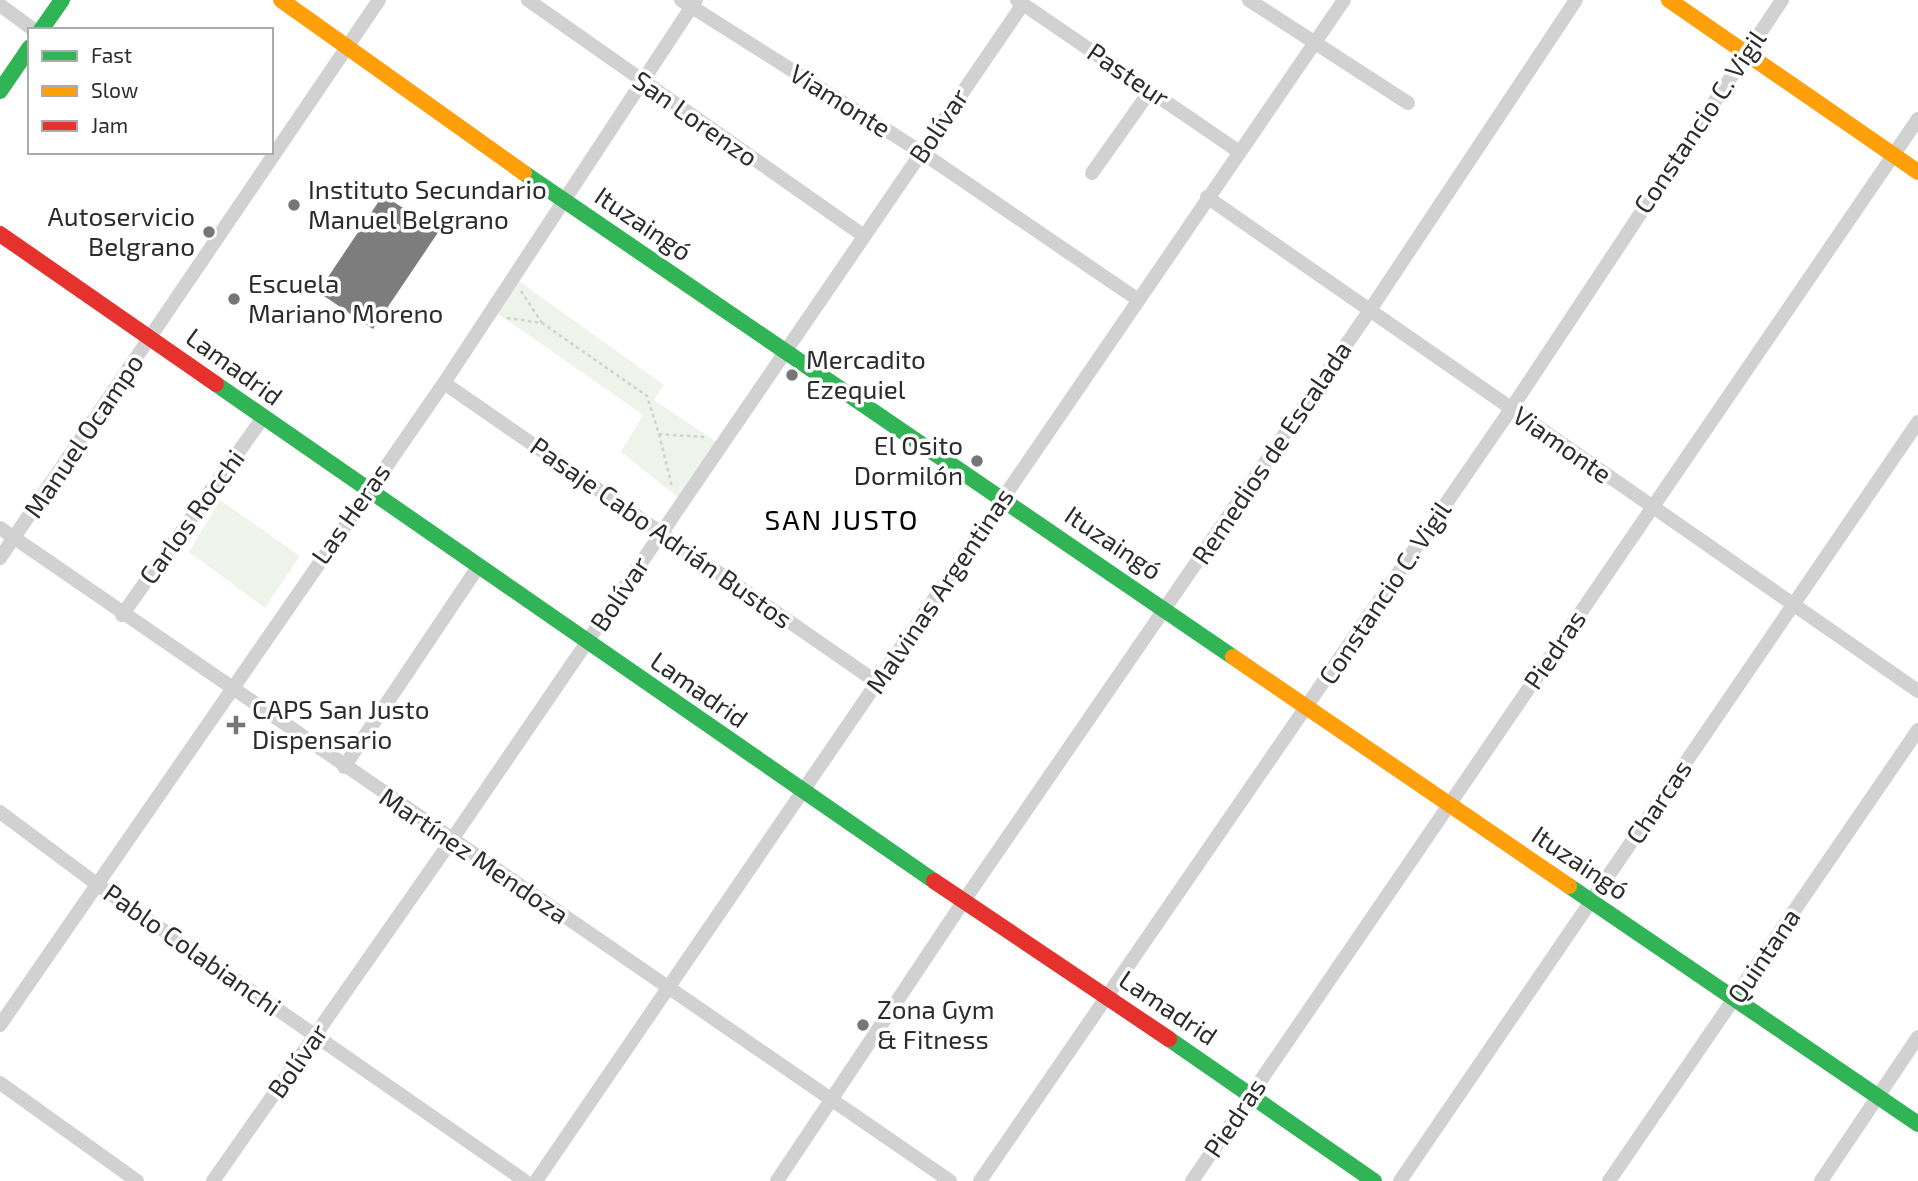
<svg xmlns="http://www.w3.org/2000/svg" width="1918" height="1181" font-family="'Exo 2',sans-serif">
	<rect width="100%" height="100%" fill="#fff"/>
	<g fill="#eff4ea">
		<path d="M516 279 664 385 654 400 717 442 680 499 621 452 643 415 494 311Z"/>
		<path d="M220 500 300 556 265 608 189 552Z"/>
	</g>
	<path fill="#7d7d7d" d="M383 195 439 231 373 329 318 292Z"/>
	<g fill="none" stroke-linecap="round" stroke-linejoin="round">
		<g stroke="#d1d1d1" stroke-width="2.5" stroke-dasharray="3.5 3.5" stroke-linecap="butt">
			<path d="M521 291 542 323"/>
			<path d="M507 318 542 323 647 396 659 434 704 437"/>
			<path d="M659 434 672 487"/>
		</g>
		<g stroke="#d1d1d1" stroke-width="14">
			<path d="M528 0 864 236"/>
			<path d="M681 0 921 152 1137 299"/>
			<path d="M1017 0 1238 151"/>
			<path d="M1249 0 1408 103"/>
			<path d="M0 5 34 30"/>
			<path d="M1092 173 1150 91"/>
			<path d="M1207 197 1918 691"/>
			<path d="M444 383 878 683"/>
			<path d="M0 528 950 1181"/>
			<path d="M0 558 379 0"/>
			<path d="M122 615 262 419"/>
			<path d="M344 767 478 567"/>
			<path d="M0 812 98 885 525 1181"/>
			<path d="M0 1025 444 383 696 0"/>
			<path d="M0 1083 137 1181"/>
			<path d="M213 1181 451 841 1023 4"/>
			<path d="M536 1181 1344 0"/>
			<path d="M777 1181 963 902 1370 310 1576 0"/>
			<path d="M980 1181 1511 409 1782 0"/>
			<path d="M1192 1181 1918 119"/>
			<path d="M1400 1181 1918 422"/>
			<path d="M1609 1181 1918 730"/>
			<path d="M1821 1181 1918 1037"/>
		</g>
		<g stroke="#30b455" stroke-width="16">
			<path d="M41 30 62 0"/>
			<path d="M0 91 30 47"/>
			<path d="M524 173 1233 657"/>
			<path d="M216 384 934 881"/>
			<path d="M1569 886 1918 1124"/>
			<path d="M1169 1039 1374 1181"/>
		</g>
		<g stroke="#ff9f0a" stroke-width="16">
			<path d="M281 0 524 173"/>
			<path d="M1669 0 1918 172"/>
			<path d="M1233 657 1569 886"/>
		</g>
		<g stroke="#e5322d" stroke-width="16">
			<path d="M0 234 216 384"/>
			<path d="M934 881 1169 1039"/>
		</g>
	</g>
	<g fill="#767676" stroke="#fff" stroke-width="2.5">
		<circle cx="294" cy="205" r="7"/>
		<circle cx="209" cy="232" r="7"/>
		<circle cx="234" cy="299" r="7"/>
		<circle cx="792" cy="375" r="7"/>
		<circle cx="977" cy="461" r="7"/>
		<path d="M232.5 714.5h7v7h7v7h-7v7h-7v-7h-7v-7h7z"/>
		<circle cx="863" cy="1025" r="7"/>
	</g>
	<g text-anchor="middle" stroke-width="7" stroke-linejoin="round" paint-order="stroke">
		<g font-size="26" fill="#2c2c2c" stroke="#fff">
			<text transform="translate(1128 75) rotate(34)" y="9">Pasteur</text>
			<text transform="translate(840 101) rotate(32)" y="9">Viamonte</text>
			<text transform="translate(695 119) rotate(35)" y="9">San Lorenzo</text>
			<text transform="translate(1700 122) rotate(-56)" y="9">Constancio C. Vigil</text>
			<text transform="translate(939 126) rotate(-56)" y="9">Bolívar</text>
			<text transform="translate(643 224) rotate(34)" y="9">Ituzaingó</text>
			<text transform="translate(234 367) rotate(36)" y="9">Lamadrid</text>
			<text transform="translate(84 436) rotate(-56)" y="9">Manuel Ocampo</text>
			<text transform="translate(1562 445) rotate(35)" y="9">Viamonte</text>
			<text transform="translate(1272 453) rotate(-56)" y="9">Remedios de Escalada</text>
			<text transform="translate(351 514) rotate(-55)" y="9">Las Heras</text>
			<text transform="translate(192 517) rotate(-54)" y="9">Carlos Rocchi</text>
			<text transform="translate(661 533) rotate(35)" y="9">Pasaje Cabo Adrián Bustos</text>
			<text transform="translate(1113 543) rotate(34)" y="9">Ituzaingó</text>
			<text transform="translate(940 591) rotate(-56)" y="9">Malvinas Argentinas</text>
			<text transform="translate(1385 593) rotate(-56)" y="9">Constancio C. Vigil</text>
			<text transform="translate(620 594) rotate(-56)" y="9">Bolívar</text>
			<text transform="translate(1555 650) rotate(-56)" y="9">Piedras</text>
			<text transform="translate(699 690) rotate(35)" y="9">Lamadrid</text>
			<text transform="translate(1659 802) rotate(-56)" y="9">Charcas</text>
			<text transform="translate(474 856) rotate(34)" y="9">Martínez Mendoza</text>
			<text transform="translate(1580 863) rotate(34)" y="9">Ituzaingó</text>
			<text transform="translate(192 950) rotate(35)" y="9">Pablo Colabianchi</text>
			<text transform="translate(1764 956) rotate(-56)" y="9">Quintana</text>
			<text transform="translate(1168 1008) rotate(34)" y="9">Lamadrid</text>
			<text transform="translate(298 1061) rotate(-55)" y="9">Bolívar</text>
			<text transform="translate(1235 1118) rotate(-56)" y="9">Piedras</text>
		</g>
		<g font-size="26" fill="#2c2c2c" stroke="#fff" text-anchor="start">
			<text x="308" y="199">Instituto Secundario<tspan x="308" dy="30">Manuel Belgrano</tspan></text>
			<text x="195" y="226" text-anchor="end">Autoservicio<tspan x="195" dy="30">Belgrano</tspan></text>
			<text x="248" y="293">Escuela<tspan x="248" dy="30">Mariano Moreno</tspan></text>
			<text x="806" y="369">Mercadito<tspan x="806" dy="30">Ezequiel</tspan></text>
			<text x="963" y="455" text-anchor="end">El Osito<tspan x="963" dy="30">Dormilón</tspan></text>
			<text x="252" y="719">CAPS San Justo<tspan x="252" dy="30">Dispensario</tspan></text>
			<text x="877" y="1019">Zona Gym<tspan x="877" dy="30">&amp; Fitness</tspan></text>
		</g>
		<g font-size="28" letter-spacing="2" fill="#000" stroke="#fff">
			<text x="842" y="530">SAN JUSTO</text>
		</g>
	</g>
	<rect x="28" y="28" width="245" height="126" fill="#ffffff" stroke="#ababab" stroke-width="2"/>
	<rect x="42" y="51" width="35" height="10" fill="#30b455" stroke="#ababab" stroke-width="2"/>
	<text x="91" y="63" font-size="21" fill="#2c2c2c">Fast</text>
	<rect x="42" y="86" width="35" height="10" fill="#ff9f0a" stroke="#ababab" stroke-width="2"/>
	<text x="91" y="98" font-size="21" fill="#2c2c2c">Slow</text>
	<rect x="42" y="121" width="35" height="10" fill="#e5322d" stroke="#ababab" stroke-width="2"/>
	<text x="91" y="133" font-size="21" fill="#2c2c2c">Jam</text>
</svg>
